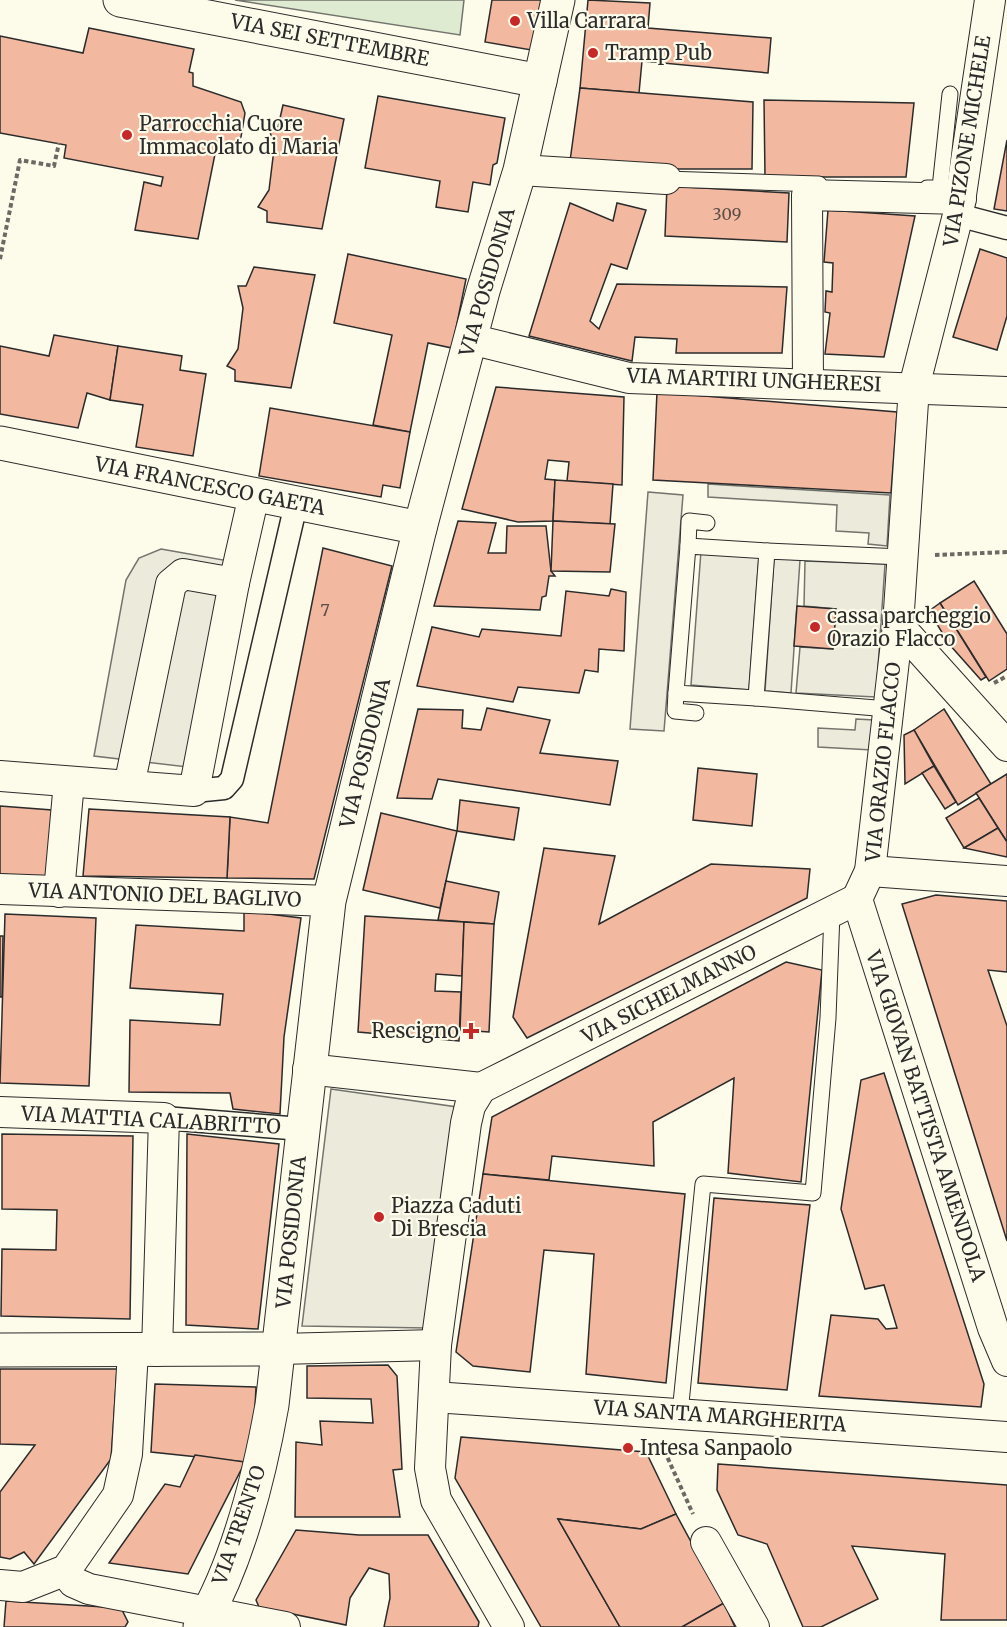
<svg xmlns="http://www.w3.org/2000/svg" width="1007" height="1627" font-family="Merriweather,serif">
	<rect width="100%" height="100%" fill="#fdfbea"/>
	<path fill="#deebd1" stroke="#74746e" stroke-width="1.5" d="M235 0H464L460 35Z"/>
	<g fill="#eceadb" stroke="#74746e" stroke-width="1.5">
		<path d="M708 484 890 495 887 546 868 544 869 533 836 531 837 505 708 497Z"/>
		<path d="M648 492 683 495 664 731 630 729Z"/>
		<path d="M161 549 246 564 213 770 94 756 126 580 139 558Z"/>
		<path d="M701 551 759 556 749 690 691 685Z"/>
		<path d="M774 558 800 560 791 693 765 691Z"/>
		<path d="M805 561 885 564 876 697 796 693 800 647 833 649 836 609 804 606Z"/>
		<path d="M856 719 874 720 872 750 818 747V728L855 730Z"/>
		<path d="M331 1089 457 1107 428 1328 302 1326Z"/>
	</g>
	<g fill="#f2b8a0" stroke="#2b2b2b" stroke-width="1.5">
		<path d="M492 0H545L537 51 485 42Z"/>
		<path d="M588 0 650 3 648 28 771 38 768 73 642 61 639 93 580 88Z"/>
		<path d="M89 28 194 49 189 72 193 73V86L241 102 245 113 241 137 233 147 215 154 198 239 135 230 144 182 161 186 163 177 64 158 66 145 0 133V36L83 53Z"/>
		<path d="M580 88 753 102 752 169H585L570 161Z"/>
		<path d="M378 96 505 118 497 163 493 165 490 185 473 182 468 212 436 207 440 181 365 168Z"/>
		<path d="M764 100 914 103 906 177H765Z"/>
		<path d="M283 105 344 119 322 229 267 222V211L258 207 269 190 274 149 269 127H278Z"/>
		<path d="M1007 140V211L994 209Z"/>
		<path d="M667 186 789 193 787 242 665 236Z"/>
		<path d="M570 203 613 221 617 203 646 210 627 269 611 264 590 321 599 329 617 284 787 287 782 353H676L677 339 635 337 632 361 529 336Z"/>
		<path d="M828 210 915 216 884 357 825 354 830 313 825 312 826 291 832 292 833 263 824 262Z"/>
		<path d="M980 249 1007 258V316L997 350 953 337Z"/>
		<path d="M348 254 466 279 452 348 428 343 410 432 373 425 392 335 334 323Z"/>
		<path d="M254 267 315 275 291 388 235 381V370L227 366 238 349 243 308 238 286H246Z"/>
		<path d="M54 335 118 346 110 400 87 393 78 428 0 414V346L49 356Z"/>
		<path d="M118 346 182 356 180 370 206 374 193 456 136 447 143 405 110 400Z"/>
		<path d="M496 387 624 397 622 485 567 481 569 462 548 460 545 479 555 480 553 521 518 522 462 509Z"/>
		<path d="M657 392 897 412 891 493 653 480Z"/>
		<path d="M270 408 410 432 400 488 383 485 381 497 259 476Z"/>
		<path d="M555 480 613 484 610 524 553 521Z"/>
		<path d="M458 521 496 523 488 553H506L507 526H546L551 571 555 576H549L546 596 542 597 540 610 434 606Z"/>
		<path d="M553 521 615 524 610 572 551 571Z"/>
		<path d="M323 548 392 566 314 879 227 878 230 817 268 823Z"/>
		<path d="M974 581 1007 634V669L989 681 940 603Z"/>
		<path d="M611 589 626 592 624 651 599 649 598 672 585 670 579 693 518 687 513 702 417 686 432 627 479 637 482 629 561 636 566 591 609 596Z"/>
		<path d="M940 603 986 677 981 680 949 644 929 611Z"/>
		<path d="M797 606 836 609 833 649 794 646Z"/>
		<path d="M487 708 550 720 540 753 618 761 610 805 438 779 432 799 397 798 418 709 463 710 462 728 481 730Z"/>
		<path d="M944 709 991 784 958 805 914 730Z"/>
		<path d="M914 730 934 766 905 784 904 735Z"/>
		<path d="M934 766 956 802 945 809 922 773Z"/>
		<path d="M698 768 757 774 752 826 693 820Z"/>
		<path d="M1007 774V842L976 793Z"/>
		<path d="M979 798 998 828 964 848 946 818Z"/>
		<path d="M460 800 519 808 514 840 457 831Z"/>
		<path d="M0 806 52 810 48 878 0 874Z"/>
		<path d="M89 809 230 817 227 878 83 876Z"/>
		<path d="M381 813 457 831 440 908 363 890Z"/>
		<path d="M998 828 1007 842V857L964 848Z"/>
		<path d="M544 848 615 856 599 924 711 864 810 869 807 898 527 1038 513 1017Z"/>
		<path d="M446 881 499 892 494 924 438 920Z"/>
		<path d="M936 895 1007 901V972L988 970 1007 1026V1241L902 904Z"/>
		<path d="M244 911 301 918 284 1037 280 1114 233 1109 230 1093 129 1092 130 1020 220 1025 223 994 130 988 136 925 244 931Z"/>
		<path d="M5 914 96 918 89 1086 0 1083Z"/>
		<path d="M365 916 464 922 462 976 436 974 435 991 461 992 459 1041 358 1032Z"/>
		<path d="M464 922 494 924 489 1032 460 1030Z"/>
		<path d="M0 936H3L2 997H0Z"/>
		<path d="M786 962 822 970 801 1182 728 1173 734 1078 653 1122 654 1166 552 1156 549 1180 483 1174 492 1117Z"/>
		<path d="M884 1073 984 1384 981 1407 819 1396 831 1315 878 1319 886 1329 897 1328 884 1285 865 1289 841 1209 861 1080Z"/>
		<path d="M2 1134 133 1136 130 1319 1 1316 2 1249 56 1250 57 1210 2 1209Z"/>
		<path d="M187 1134 279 1144 258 1329 186 1325Z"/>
		<path d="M483 1174 685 1194 666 1383 586 1374 594 1254 544 1250 530 1372 473 1366 456 1352Z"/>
		<path d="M714 1198 810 1205 787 1390 698 1383Z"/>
		<path d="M388 1365 397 1376 402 1469 393 1470 400 1517H295L296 1442 322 1445 320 1421 373 1423 371 1399 307 1398V1366Z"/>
		<path d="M0 1369H117L111 1459 34 1564 24 1552 10 1559 0 1557V1492L35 1445 0 1444Z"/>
		<path d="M155 1384 256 1387 254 1429 245 1462 151 1452Z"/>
		<path d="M461 1437 646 1452 676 1514 641 1529 558 1519 620 1627H541L455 1478Z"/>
		<path d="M195 1455 245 1462 188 1574 109 1563 165 1484 180 1487Z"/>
		<path d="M718 1464 1007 1485V1620H941L945 1554 852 1546 878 1599 821 1627H803L767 1544 738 1535 717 1490Z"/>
		<path d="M676 1514 724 1603 682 1627H620L558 1519 641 1529Z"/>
		<path d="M296 1530 359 1535H428L479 1622 478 1627H384L390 1598 389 1574 369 1568 350 1598 346 1625 259 1607 256 1600Z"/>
		<path d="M6 1601 121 1608 128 1622 125 1627H4Z"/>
		<path d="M724 1603 735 1627H682Z"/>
	</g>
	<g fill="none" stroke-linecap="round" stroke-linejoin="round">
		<defs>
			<g id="service">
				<path d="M666 179 819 184"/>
				<path d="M927 188H940L950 94"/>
				<path d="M688 546 689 521 707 523"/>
				<path d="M676 693 675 711 696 713"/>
				<path d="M756 698 676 693 688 546 767 551"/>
				<path d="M888 709 756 698 767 551 902 557"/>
				<path d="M680 1413 703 1184 813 1193 828 1018 832 913"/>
			</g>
			<g id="pedestrian">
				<path d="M958 215 1007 228"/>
				<path d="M194 791 224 788 232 779 296 504"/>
				<path d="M164 1118 302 1129"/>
			</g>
			<g id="minor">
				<path d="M990 0 958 215 914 387 898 625 870 871 857 899 993 1328 1007 1361"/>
				<path d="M520 170 666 179"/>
				<path d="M470 339 629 378 1007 392"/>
				<path d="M808 383 807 195 961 199"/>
				<path d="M898 625 1007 746"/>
				<path d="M0 776 194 791 234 583"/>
				<path d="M129 786 171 584 183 574 234 583 254 495"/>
				<path d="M870 871 1007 881"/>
				<path d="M0 889 329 901"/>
				<path d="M59 892 69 782"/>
				<path d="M308 1069 481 1088"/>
				<path d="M481 1088 470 1106 466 1123 436 1345 430 1468 436 1500 509 1627"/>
				<path d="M481 1088 857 899"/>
				<path d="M0 1112 164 1118 157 1351"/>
				<path d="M279 1349 436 1345"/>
				<path d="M434 1397 1007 1437"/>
				<path d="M706 1542 754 1627"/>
				<path d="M66 1570 73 1582 89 1589 285 1627"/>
				<path d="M0 1585 23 1587 66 1570 118 1495 127 1454 133 1351"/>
			</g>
			<g id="tertiary">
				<path d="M120 0 540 81"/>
				<path d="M0 443 420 528"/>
				<path d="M0 1350 279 1349"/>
			</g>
			<path id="primary" d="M200 1627C238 1563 259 1478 272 1405L329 901 420 528 483 291 520 170 558 0"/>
		</defs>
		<use href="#service" stroke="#2b2b2b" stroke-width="17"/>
		<use href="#pedestrian" stroke="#2b2b2b" stroke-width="25"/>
		<use href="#minor" stroke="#2b2b2b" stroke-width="32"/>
		<use href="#tertiary" stroke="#2b2b2b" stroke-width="35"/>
		<use href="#primary" stroke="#2b2b2b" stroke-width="35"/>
		<g stroke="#6a6964" stroke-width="4" stroke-dasharray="4.5 3" stroke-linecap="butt">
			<path d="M0 259 20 160 54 166 59 143"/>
			<path d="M935 555 1007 552"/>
			<path d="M994 683 1007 676"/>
			<path d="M668 1444 665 1452 693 1514"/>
		</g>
		<use href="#service" stroke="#fdfbea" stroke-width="15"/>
		<use href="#pedestrian" stroke="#fdfbea" stroke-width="22"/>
		<use href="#minor" stroke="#fdfbea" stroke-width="30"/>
		<use href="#tertiary" stroke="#fdfbea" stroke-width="33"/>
		<use href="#primary" stroke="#fdfbea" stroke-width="33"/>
	</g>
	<g fill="#c62828" stroke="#fdfbea" stroke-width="2">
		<circle cx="515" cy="21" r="6"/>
		<circle cx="593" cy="53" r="6"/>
		<circle cx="127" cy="135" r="6"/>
		<circle cx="815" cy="627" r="6"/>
		<path d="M468 1022h6v6h6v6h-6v6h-6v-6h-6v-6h6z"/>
		<circle cx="379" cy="1217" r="6"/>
		<circle cx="628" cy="1448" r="6"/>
	</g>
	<g text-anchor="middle" stroke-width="4.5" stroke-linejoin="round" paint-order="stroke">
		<g font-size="16" fill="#5d4e48">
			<text x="727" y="220">309</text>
			<text x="325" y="616">7</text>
		</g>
		<g font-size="20" fill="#2b2b2b" stroke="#fdfbea" text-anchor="start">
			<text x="527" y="28">Villa Carrara</text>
			<text x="605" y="60">Tramp Pub</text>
			<text x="139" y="131">Parrocchia Cuore<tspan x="139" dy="23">Immacolato di Maria</tspan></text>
			<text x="827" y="623">cassa parcheggio<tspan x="827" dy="23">Orazio Flacco</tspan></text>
			<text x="459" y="1038" text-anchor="end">Rescigno</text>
			<text x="391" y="1213">Piazza Caduti<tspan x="391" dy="23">Di Brescia</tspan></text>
			<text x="640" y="1455">Intesa Sanpaolo</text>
		</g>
		<g font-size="20" fill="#2b2b2b" stroke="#fdfbea">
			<text transform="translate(330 40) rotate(11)" y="7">VIA SEI SETTEMBRE</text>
			<text transform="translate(967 141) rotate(-81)" y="7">VIA PIZONE MICHELE</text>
			<text transform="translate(487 282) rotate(-74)" y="7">VIA POSIDONIA</text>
			<text transform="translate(754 380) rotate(2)" y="7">VIA MARTIRI UNGHERESI</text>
			<text transform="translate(210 486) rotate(11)" y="7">VIA FRANCESCO GAETA</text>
			<text transform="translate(365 753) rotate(-76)" y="7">VIA POSIDONIA</text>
			<text transform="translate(883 762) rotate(-84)" y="7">VIA ORAZIO FLACCO</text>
			<text transform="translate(165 895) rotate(2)" y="7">VIA ANTONIO DEL BAGLIVO</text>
			<text transform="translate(669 994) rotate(-27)" y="7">VIA SICHELMANNO</text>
			<text transform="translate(926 1116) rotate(72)" y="7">VIA GIOVAN BATTISTA AMENDOLA</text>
			<text transform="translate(151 1120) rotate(3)" y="7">VIA MATTIA CALABRITTO</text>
			<text transform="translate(291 1232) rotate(-84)" y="7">VIA POSIDONIA</text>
			<text transform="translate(720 1416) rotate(4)" y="7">VIA SANTA MARGHERITA</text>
			<text transform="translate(239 1525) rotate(-71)" y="7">VIA TRENTO</text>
		</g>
	</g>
</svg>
